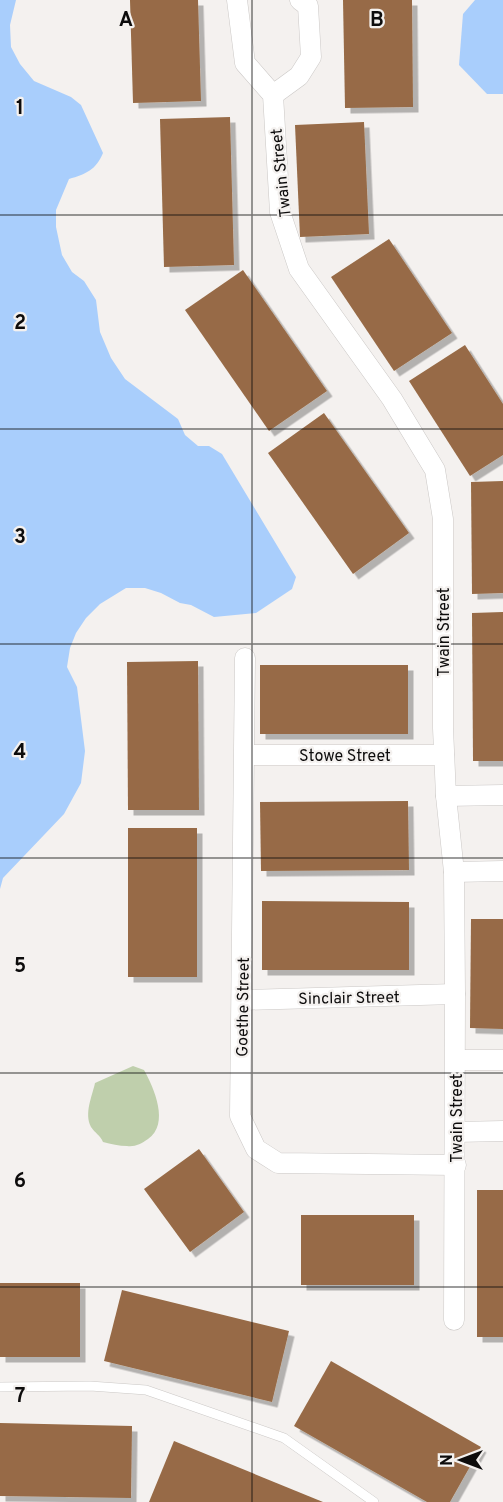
<svg xmlns="http://www.w3.org/2000/svg" width="503" height="1502" font-family="Overpass,sans-serif">
	<defs>
		<filter id="shadow"><feDropShadow dx="5.5" dy="5.5" stdDeviation="0" flood-color="#0004"/></filter>
	</defs>
	<rect width="100%" height="100%" fill="#f4f1ef"/>
	<path fill="#bfcfac" d="M133 1066 144 1070C154 1088 170 1124 148 1139 141 1144 135 1147 127 1146 119 1146 111 1144 103 1142 100 1135 95 1133 91 1127 84 1113 92 1097 95 1083Z"/>
	<g fill="#a9cefc">
		<path d="M0 0H16L10 25 11 47 20 64 34 81 71 97 81 105 103 153C96 170 86 174 69 179L56 210V227L62 255 72 272 84 281 96 300 100 332 111 358 125 379 178 419 185 435 198 446H209L222 454 296 577 292 589 256 613 214 617 191 605 180 603 161 593 145 588H126L100 604 86 618 76 633 70 648 67 667 77 687 85 751 81 783 64 814 3 878 0 889Z"/>
		<path d="M475 0H503V94H487L459 65 463 14Z"/>
	</g>
	<g fill="#976b46" filter="url(#shadow)">
		<path d="M130 0H198L201 101 133 103Z"/>
		<path d="M343 0H412L413 107 345 108Z"/>
		<path d="M230 117 234 265 164 267 160 119Z"/>
		<path d="M364 122 369 234 300 237 295 125Z"/>
		<path d="M389 239 452 333 394 371 331 277Z"/>
		<path d="M243 270 327 391 269 431 185 310Z"/>
		<path d="M465 345 503 404V455L470 476 409 381Z"/>
		<path d="M324 413 409 533 353 574 268 453Z"/>
		<path d="M503 481V593L472 594 471 482Z"/>
		<path d="M503 612V761H473L472 613Z"/>
		<path d="M198 661 199 810H128L127 662Z"/>
		<rect x="260" y="665" width="148" height="69"/>
		<path d="M408 801 409 870 261 871 260 802Z"/>
		<rect x="128" y="828" width="69" height="149"/>
		<path d="M262 901 409 902V970H262Z"/>
		<path d="M471 919H503V1029L470 1028Z"/>
		<path d="M199 1149 244 1212 190 1252 144 1189Z"/>
		<rect x="477" y="1190" width="26" height="147"/>
		<rect x="301" y="1215" width="113" height="70"/>
		<rect x="0" y="1283" width="80" height="74"/>
		<path d="M122 1290 289 1331 272 1402 104 1361Z"/>
		<path d="M331 1361 481 1447 450 1502H427L294 1426Z"/>
		<path d="M0 1423 132 1426 131 1498 0 1496Z"/>
		<path d="M174 1441 323 1502H149Z"/>
	</g>
	<g fill="none" stroke-linecap="round" stroke-linejoin="round">
		<defs>
			<path id="lane" d="M0 1387 90 1386 146 1390 284 1438 374 1502"/>
			<g id="street">
				<path d="M237 0 245 63 273 95 280 212 299 269 392 399 435 470 443 519V728L446 796 454 872 455 994 454 1320"/>
				<path d="M273 95 299 76 311 57 308 6 300 0"/>
				<path d="M245 658 240 1116 256 1149 278 1163 456 1165"/>
				<path d="M245 755H444"/>
				<path d="M446 796 503 795"/>
				<path d="M454 872 503 871"/>
				<path d="M242 1000 455 994"/>
				<path d="M456 1060H503"/>
				<path d="M456 1132 503 1131"/>
			</g>
		</defs>
		<use href="#lane" stroke="#cbc8c6" stroke-width="10"/>
		<use href="#street" stroke="#cbc8c6" stroke-width="21"/>
		<use href="#lane" stroke="#fff" stroke-width="9"/>
		<use href="#street" stroke="#fff" stroke-width="20"/>
	</g>
	<path fill="none" stroke="#0d0c0c" stroke-width="1.5" stroke-opacity="0.55" d="M252 0V1502M0 215H503M0 429H503M0 644H503M0 858H503M0 1073H503M0 1287H503"/>
	<g text-anchor="middle" stroke-width="4.5" stroke-linejoin="round" paint-order="stroke">
		<g font-size="16" fill="#0d0c0c" stroke="#f4f1ef">
			<text transform="translate(280 173) rotate(-96)" y="6">Twain Street</text>
			<text transform="translate(443 632) rotate(-90)" y="6">Twain Street</text>
			<text x="345" y="761">Stowe Street</text>
			<text transform="translate(349 997) rotate(-1)" y="6">Sinclair Street</text>
			<text transform="translate(242 1007) rotate(-89)" y="6">Goethe Street</text>
			<text transform="translate(456 1118) rotate(-90)" y="6">Twain Street</text>
		</g>
	</g>
	<g font-size="20" text-anchor="middle" font-weight="bold" fill="#0d0c0c" stroke="#f4f1ef" stroke-width="4.5" stroke-linejoin="round" paint-order="stroke">
		<text x="126" y="26">A</text>
		<text x="377" y="26">B</text>
		<text x="20" y="114">1</text>
		<text x="20" y="329">2</text>
		<text x="20" y="543">3</text>
		<text x="20" y="758">4</text>
		<text x="20" y="972">5</text>
		<text x="20" y="1187">6</text>
		<text x="20" y="1402">7</text>
	</g>
	<g transform="translate(461 1460) rotate(270)" stroke="#f4f1ef" stroke-width="4.5" paint-order="stroke">
	<path d="M0-4.5L10 22L0 15L-10 22Z" fill="#0d0c0c"/>
	<text y="-9" font-size="16" font-weight="bold" text-anchor="middle" fill="#0d0c0c">N</text>
	</g>
</svg>
